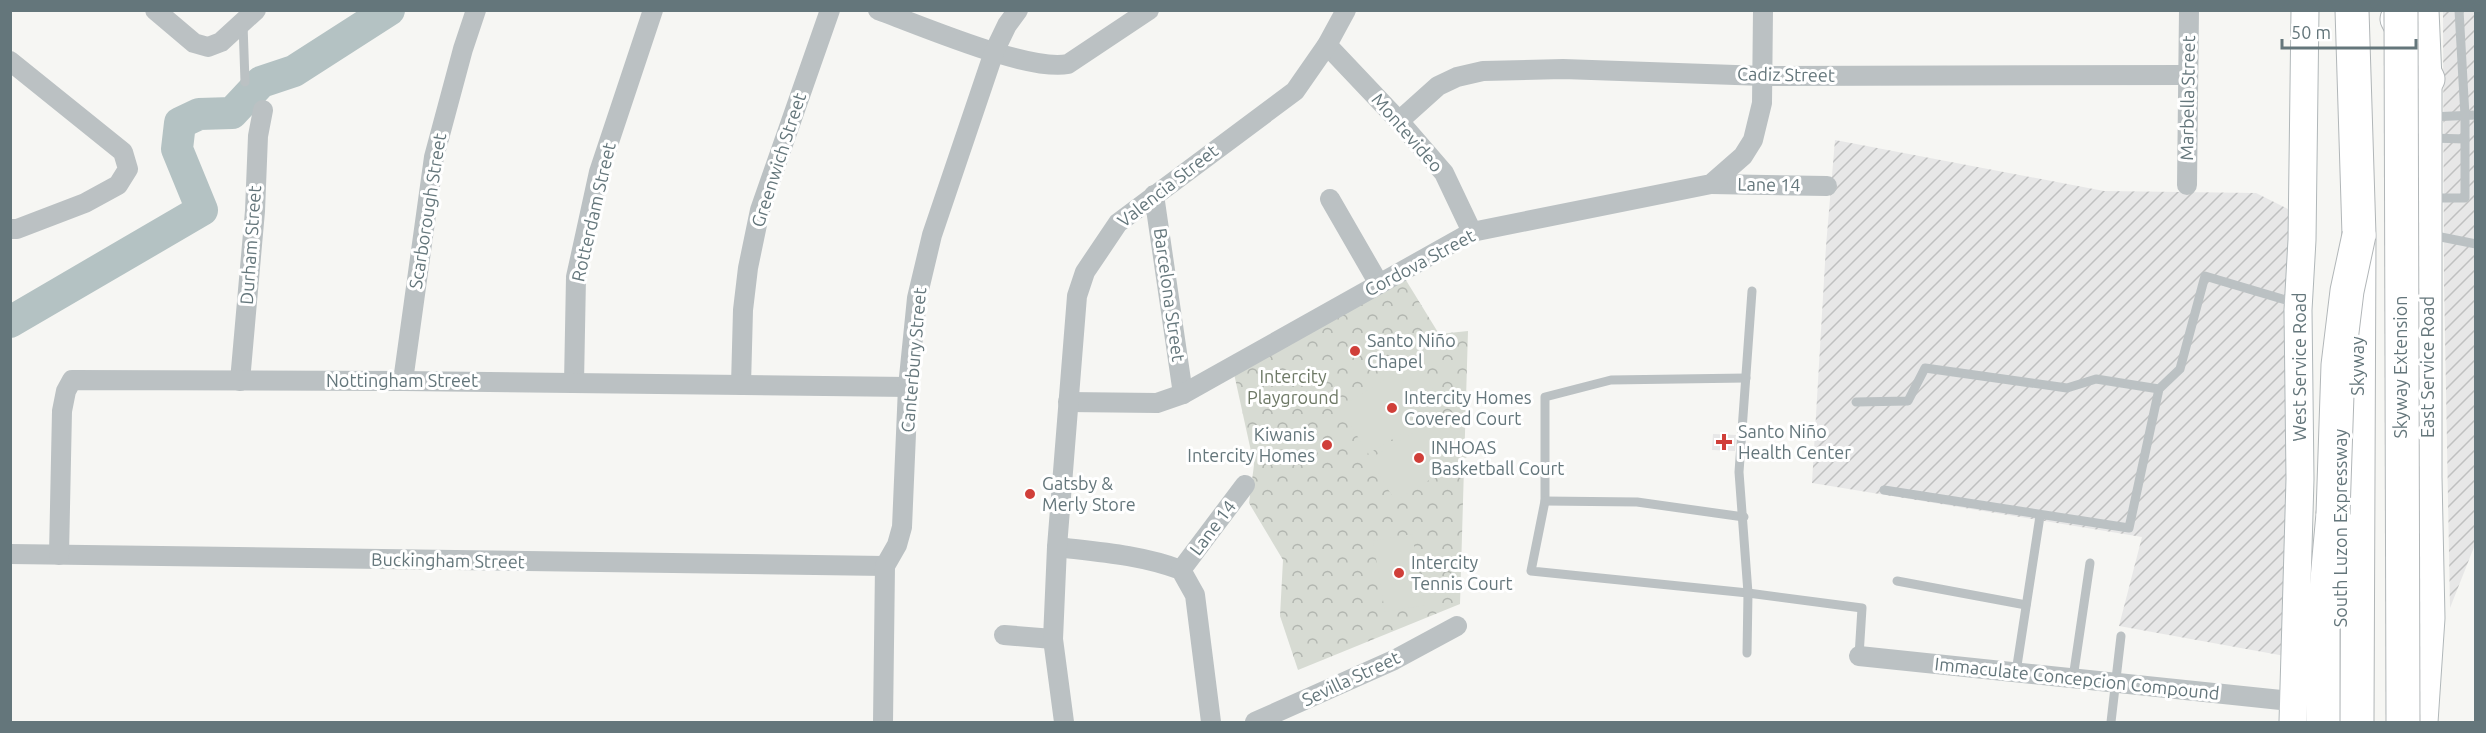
<svg xmlns="http://www.w3.org/2000/svg" width="2486" height="733" font-family="Ubuntu,sans-serif">
	<defs>
		<pattern id="industrial-furrows" width="10" height="10" patternUnits="userSpaceOnUse" patternTransform="scale(1.5)"><rect width="10" height="10" fill="#e7e7e7"/><path d="M-1 1l2-2M0 10L10 0M9 11l2-2" fill="none" stroke="#bfc0c0"/></pattern>
		<pattern id="forest-crowns" width="20" height="18" patternUnits="userSpaceOnUse" patternTransform="scale(1.5)"><rect width="20" height="18" fill="#d7dbd3"/><path d="M2 6a3 3 0 1 1 6 0M12 15a3 3 0 1 1 6 0" fill="none" stroke="#b2b6b0"/></pattern>
	</defs>
	<rect width="100%" height="100%" fill="#f6f6f3"/>
	<path fill="#e7e7e7" d="M1713 434 1736 435 1735 451 1712 450Z"/>
	<g fill="url(#industrial-furrows)">
		<path d="M2443 11H2476V542L2450 608 2444 281Z"/>
		<path d="M1835 140 2104 191 2256 193 2292 211 2285 656 2119 626 2142 537 1812 483 1826 246Z"/>
	</g>
	<path fill="url(#forest-crowns)" d="M1404 277 1439 334 1468 331 1460 604 1298 670 1280 616 1283 560 1249 503 1254 465 1233 369Z"/>
	<g fill="#d7dbd3">
		<path d="M1416 361 1444 408 1368 454 1340 407Z"/>
		<path d="M1442 415 1467 457 1395 501 1370 459Z"/>
		<path d="M1412 534 1425 605 1385 612 1373 541Z"/>
	</g>
	<g fill="none" stroke-linecap="round" stroke-linejoin="round">
		<path stroke="#b4c2c3" stroke-width="32" d="M10 322 202 210 177 149 180 123 199 114 232 113 261 82 294 71 389 10"/>
		<defs>
			<g id="secondary">
				<path d="M2293 722 2300 479 2298 310 2302 240 2305 10"/>
				<path d="M2424 722 2431 618 2428 477V79L2425 10"/>
			</g>
			<g id="highway">
				<path d="M2352 10 2359 235 2357 722"/>
				<path d="M2397 19 2428 79"/>
				<path d="M2323 722V623L2333 514"/>
			</g>
		</defs>
		<use href="#secondary" stroke="#b0b7b9" stroke-width="29"/>
		<use href="#highway" stroke="#b1b6b8" stroke-width="35"/>
		<g stroke="#bbc1c3" stroke-width="9">
			<path d="M243 24 245 82"/>
			<path d="M2430 117 2476 115"/>
			<path d="M2431 138 2465 139"/>
			<path d="M2430 198H2465V116L2459 10"/>
			<path d="M2431 235 2476 244"/>
			<path d="M1746 378 1611 380 1545 397V501L1531 571 1748 593 1862 608 1859 656"/>
			<path d="M1856 402 1908 401 1925 368 2067 388 2096 379 2159 389"/>
			<path d="M1884 490 2129 528 2159 389 2180 369 2205 276 2289 301 2294 306"/>
			<path d="M1545 501 1637 502 1744 517"/>
			<path d="M1897 581 2026 605"/>
			<path d="M1747 653 1748 593 1739 472 1752 291"/>
			<path d="M2016 672 2040 516"/>
			<path d="M2073 678 2090 563"/>
			<path d="M2111 722 2121 636"/>
		</g>
		<g stroke="#bbc1c3" stroke-width="20">
			<path d="M155 10 194 43 208 47 221 42 256 10"/>
			<path d="M878 10C920 25 1028 72 1068 64L1149 10"/>
			<path d="M1327 45 1399 121 1444 173 1472 232"/>
			<path d="M10 61 123 152 128 169 118 185 85 203 17 229H10"/>
			<path d="M1399 121 1438 86 1457 77 1483 71 1563 69 1764 76 2188 75"/>
			<path d="M1711 184 1827 186"/>
			<path d="M2187 185 2189 10"/>
			<path d="M1154 195 1183 394"/>
			<path d="M1330 199 1379 284"/>
			<path d="M240 381 255 211 258 136 263 110"/>
			<path d="M403 381 434 157 463 49 476 10"/>
			<path d="M574 383 576 277 599 172 653 10"/>
			<path d="M741 385 743 310 748 268 760 210 830 10"/>
			<path d="M1068 402 1157 403 1183 394 1472 232 1711 184 1743 156 1753 140 1762 103 1763 10"/>
			<path d="M1057 547C1099 552 1141 555 1181 570L1195 595 1211 722"/>
			<path d="M10 554 885 566"/>
			<path d="M59 555 62 411 66 391 72 380 403 381 908 387"/>
			<path d="M1181 570 1245 485"/>
			<path d="M1004 635 1053 639"/>
			<path d="M1859 656 2281 700 2293 703"/>
			<path d="M883 722 885 566 897 545 902 527 908 387 917 298 932 235 994 52 1007 25 1018 10"/>
			<path d="M1064 722 1053 639 1057 547 1077 296 1085 272 1118 223 1295 91 1327 45 1346 10"/>
			<path d="M1255 722 1394 660 1457 626"/>
		</g>
		<use href="#secondary" stroke="#fff" stroke-width="27"/>
		<use href="#highway" stroke="#fff" stroke-width="33"/>
		<defs>
			<g id="highway-bridge">
				<path d="M2401 10 2403 722"/>
				<path d="M2333 514 2338 365 2347 291 2359 235"/>
			</g>
		</defs>
		<use href="#highway-bridge" stroke="#b1b6b8" stroke-width="35" stroke-linecap="butt"/>
		<use href="#highway-bridge" stroke="#fff" stroke-width="33"/>
	</g>
	<g fill="#d03f39" stroke="#fff" stroke-width="2">
		<circle cx="1355" cy="351" r="6"/>
		<circle cx="1392" cy="408" r="6"/>
		<path d="M1721 433h6v6h6v6h-6v6h-6v-6h-6v-6h6z"/>
		<circle cx="1327" cy="445" r="6"/>
		<circle cx="1419" cy="458" r="6"/>
		<circle cx="1030" cy="494" r="6"/>
		<circle cx="1399" cy="573" r="6"/>
	</g>
	<g text-anchor="middle" stroke-width="6" stroke-linejoin="round" paint-order="stroke">
		<g font-size="18" fill="#64767b" stroke="#fff">
			<text transform="translate(1786 75) rotate(1)" y="6">Cadiz Street</text>
			<text transform="translate(2188 98) rotate(-89)" y="6">Marbella Street</text>
			<text transform="translate(1407 133) rotate(49)" y="6">Montevideo</text>
			<text transform="translate(779 160) rotate(-72)" y="6">Greenwich Street</text>
			<text transform="translate(1769 185) rotate(1)" y="6">Lane 14</text>
			<text transform="translate(1168 186) rotate(-38)" y="6">Valencia Street</text>
			<text transform="translate(428 211) rotate(-81)" y="6">Scarborough Street</text>
			<text transform="translate(594 212) rotate(-77)" y="6">Rotterdam Street</text>
			<text transform="translate(251 245) rotate(-86)" y="6">Durham Street</text>
			<text transform="translate(1420 263) rotate(-28)" y="6">Cordova Street</text>
			<text transform="translate(1169 295) rotate(82)" y="6">Barcelona Street</text>
			<text transform="translate(914 360) rotate(-85)" y="6">Canterbury Street</text>
			<text transform="translate(2358 366) rotate(-90)" y="6">Skyway</text>
			<text transform="translate(2300 367) rotate(-90)" y="6">West Service Road</text>
			<text transform="translate(2401 367) rotate(-90)" y="6">Skyway Extension</text>
			<text transform="translate(2428 367) rotate(-90)" y="6">East Service Road</text>
			<text x="402" y="387">Nottingham Street</text>
			<text transform="translate(1213 528) rotate(-53)" y="6">Lane 14</text>
			<text transform="translate(2341 528) rotate(-90)" y="6">South Luzon Expressway</text>
			<text transform="translate(448 561) rotate(1)" y="6">Buckingham Street</text>
			<text transform="translate(1351 679) rotate(-25)" y="6">Sevilla Street</text>
			<text transform="translate(2077 679) rotate(6)" y="6">Immaculate Concepcion Compound</text>
		</g>
		<g font-size="18" fill="#64767b" stroke="#fff" text-anchor="start">
			<text x="1367" y="347">Santo Niño<tspan x="1367" dy="21">Chapel</tspan></text>
			<text x="1404" y="404">Intercity Homes<tspan x="1404" dy="21">Covered Court</tspan></text>
			<text x="1738" y="438">Santo Niño<tspan x="1738" dy="21">Health Center</tspan></text>
			<text x="1315" y="441" text-anchor="end">Kiwanis<tspan x="1315" dy="21">Intercity Homes</tspan></text>
			<text x="1431" y="454">INHOAS<tspan x="1431" dy="21">Basketball Court</tspan></text>
			<text x="1042" y="490">Gatsby &amp;<tspan x="1042" dy="21">Merly Store</tspan></text>
			<text x="1411" y="569">Intercity<tspan x="1411" dy="21">Tennis Court</tspan></text>
		</g>
		<g font-size="18" fill="#6e7966" stroke="#fff">
			<text x="1293" y="383">Intercity<tspan x="1293" dy="21">Playground</tspan></text>
		</g>
	</g>
	<rect width="2486" height="733" fill="none" stroke="#64767b" stroke-width="24"/>
	<path d="M2282 39v9h134v-9" fill="none" stroke="#64767b" stroke-width="3"/>
	<text x="2291" y="39" font-size="18" fill="#64767b" stroke="#ffffff" stroke-width="4.5" paint-order="stroke">50 m</text>
</svg>
